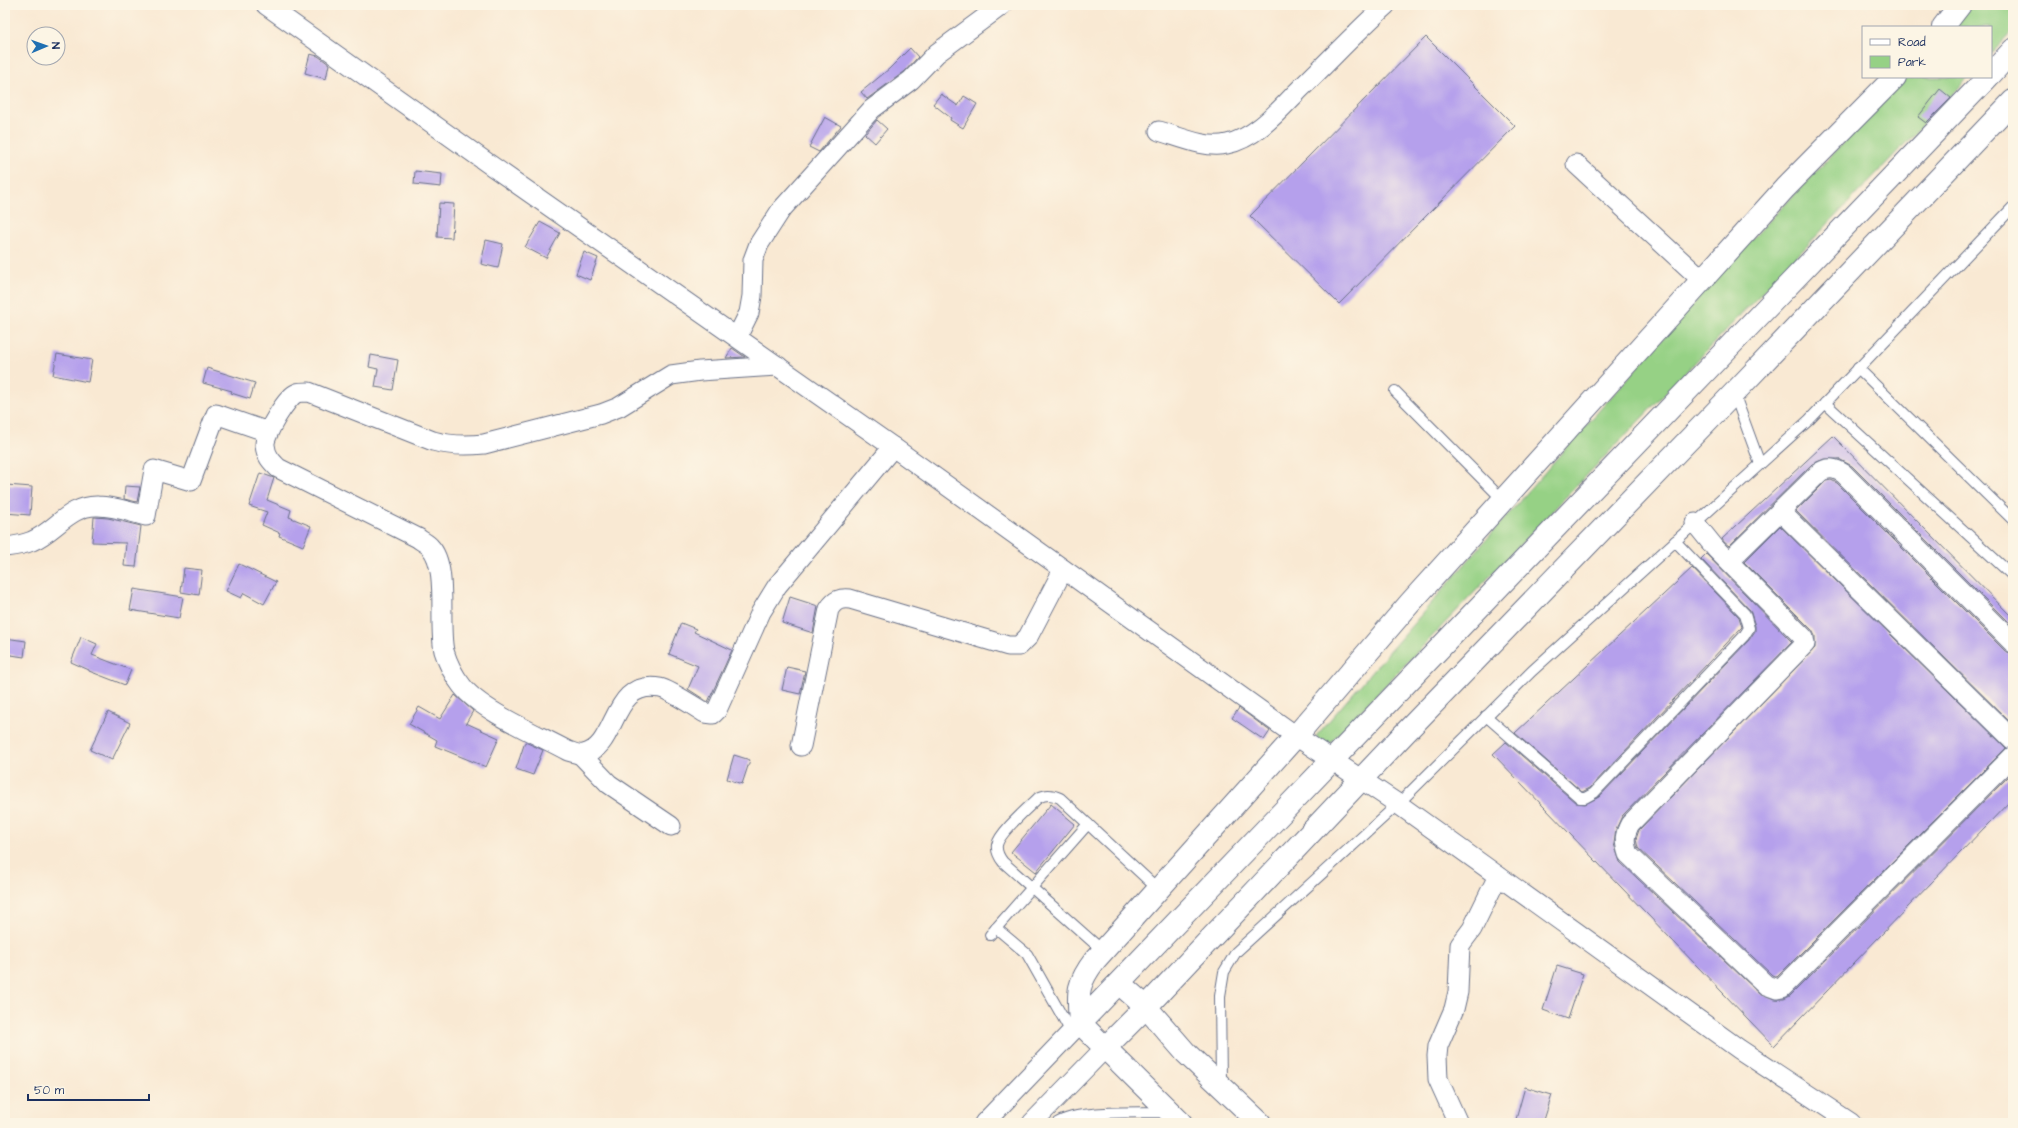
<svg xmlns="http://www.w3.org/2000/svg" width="2018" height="1128" font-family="'Architects Daughter',sans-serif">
	<rect width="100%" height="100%" fill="#fcf5e5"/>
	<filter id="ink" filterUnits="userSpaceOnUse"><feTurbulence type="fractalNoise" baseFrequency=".025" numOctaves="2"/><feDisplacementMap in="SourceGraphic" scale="8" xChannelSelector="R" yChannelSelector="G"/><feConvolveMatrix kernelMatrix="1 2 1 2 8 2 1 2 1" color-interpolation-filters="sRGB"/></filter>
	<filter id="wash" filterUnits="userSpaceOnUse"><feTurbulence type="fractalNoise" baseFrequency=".012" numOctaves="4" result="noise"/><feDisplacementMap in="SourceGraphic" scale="16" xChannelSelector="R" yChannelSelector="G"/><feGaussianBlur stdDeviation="0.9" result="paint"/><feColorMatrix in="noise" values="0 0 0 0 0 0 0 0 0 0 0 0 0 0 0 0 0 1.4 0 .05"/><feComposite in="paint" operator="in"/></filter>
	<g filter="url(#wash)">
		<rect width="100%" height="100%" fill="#f9e9d3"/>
		<g fill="#96d185" stroke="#588072">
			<path d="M1972 5H2013V31L1991 54V27H1952Z"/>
			<path d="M1906 77H1969L1326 747 1316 736 1558 457 1735 257Z"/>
		</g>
		<g id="blocks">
			<g fill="#b5a0ec">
				<path d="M1426 37 1515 126 1339 304 1250 216Z"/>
				<path d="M910 48 918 57 904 72 867 99 861 92 889 69Z"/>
				<path d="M310 54 318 56 329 64 326 79 305 73Z"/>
				<path d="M1940 89 1951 98 1926 123 1918 117Z"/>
				<path d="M941 94 958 106 964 96 977 104 963 128 950 120 951 118 933 104Z"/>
				<path d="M825 117 841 126 819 152 809 147Z"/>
				<path d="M877 120 887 129 875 143 865 134Z"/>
				<path d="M415 171 442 174 441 187 414 184Z"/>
				<path d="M439 203 454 204 452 238 437 237Z"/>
				<path d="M540 222 560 233 546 258 525 247Z"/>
				<path d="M486 240 503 244 498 268 481 264Z"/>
				<path d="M584 252 598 258 590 280 576 274Z"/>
				<path d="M732 348 745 357 726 358Z"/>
				<path d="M57 354 92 360 88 382 53 375Z"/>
				<path d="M371 355 398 360 393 390 375 387 378 369 369 367Z"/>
				<path d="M207 368 255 383 250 399 231 393 232 391 203 383Z"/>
				<path d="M1833 436 2013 618V627L1852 466 1839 459H1824L1812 464 1729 546 1724 542 1722 539Z"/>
				<path d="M260 473 274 478 267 500 291 510 289 517 311 526 303 546 279 536 280 533 262 525 267 512 249 506Z"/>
				<path d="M1831 480 1837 483 2005 651 2013 654V725L1796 511 1826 481Z"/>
				<path d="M6 485 32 487 30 515 5 513Z"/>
				<path d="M125 486 140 487 137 502 124 499Z"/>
				<path d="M94 517 108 518 141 526 136 567 124 566 126 543 92 542Z"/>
				<path d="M1780 526 2006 748 1777 977 1772 975 1638 848 1636 839 1639 830 1815 648V636L1812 630 1744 562Z"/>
				<path d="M1706 554 1792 642 1622 816 1616 829 1614 844 1620 862 1759 993 1774 999H1784L1790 996 2013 772V798L1774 1046 1493 754 1506 742 1576 803 1585 804 1599 797 1749 640 1755 631V626L1750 610 1701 559Z"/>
				<path d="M239 564 276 582 264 604 244 593 241 598 226 591Z"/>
				<path d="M184 568 202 570 199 595 181 592Z"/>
				<path d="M1692 568 1739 617 1742 627 1590 788 1582 792 1515 733Z"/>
				<path d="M134 589 183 597 179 618 130 610Z"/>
				<path d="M790 597 818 606 813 633 782 623Z"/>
				<path d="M681 623 696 629 694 632 732 650 708 702 688 689 698 666 669 654Z"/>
				<path d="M81 637 97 644 92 655 131 670 125 685 89 671V670L71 662Z"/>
				<path d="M5 638 26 641 24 657 5 654Z"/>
				<path d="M787 667 805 671 800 694 782 690Z"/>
				<path d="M455 695 473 711 466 723 499 738 486 767 435 746 437 740 409 724 419 707 440 719Z"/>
				<path d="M1239 708 1270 731 1264 740 1232 718Z"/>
				<path d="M108 712 130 723 112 760 90 750Z"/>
				<path d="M525 742 543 750 533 775 516 769Z"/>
				<path d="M734 755 750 760 742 784 727 779Z"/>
				<path d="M1051 804 1075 824 1036 872 1011 852Z"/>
				<path d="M1557 966 1583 974 1568 1019 1543 1010Z"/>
				<path d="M1525 1087 1552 1095 1543 1123H1515Z"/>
			</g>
		</g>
	</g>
	<g filter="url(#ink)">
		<use href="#blocks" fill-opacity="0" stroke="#697087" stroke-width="1"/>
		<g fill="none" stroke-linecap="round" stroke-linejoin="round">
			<defs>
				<g id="service">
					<path d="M1858 368 2013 520"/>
					<path d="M1395 391 1503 500"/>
					<path d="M1734 393 1760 464"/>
					<path d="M1825 403 2013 576"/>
					<path d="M1486 716 1580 798H1585L1594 793 1744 636 1749 628 1745 614 1675 541"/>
					<path d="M996 928 1027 954 1071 1032"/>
					<path d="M990 935 1088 824"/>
					<path d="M1103 951 1003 862C999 857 996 852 997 845 999 833 1028 808 1038 798 1046 794 1051 794 1060 798L1159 890"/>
					<path d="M1221 1083 1220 996 1224 972 1236 952 1398 804 1532 671 1809 420 2013 207"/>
					<path d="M1057 1123C1079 1109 1140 1113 1168 1112"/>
				</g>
				<g id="minor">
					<path d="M266 5 489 164 893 447 1296 736 1398 804 1739 1049 1851 1123"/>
					<path d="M1159 131C1180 137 1206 149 1227 144 1257 138 1281 108 1301 88 1330 60 1357 31 1386 5"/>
					<path d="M1576 164 1702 280"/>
					<path d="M737 337 749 313 752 296 753 260 759 244 781 210 872 109 911 80 937 53 1002 5"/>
					<path d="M778 366 700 371 671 375 619 407 601 414 484 444C466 446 451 446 433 441L309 392C305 392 300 392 297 393 287 396 264 435 265 445 266 456 271 461 278 468L418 538C421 541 427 543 430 547 449 566 438 624 444 651 448 664 454 676 462 686 481 711 539 735 568 751 572 752 578 755 583 754 619 748 609 679 660 688 670 690 695 707 705 713L713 714 717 710 761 612 777 586 893 447"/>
					<path d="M1780 511 2013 740"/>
					<path d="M1695 523 1716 549 1804 638 1805 644 1630 824C1624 835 1624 842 1628 854L1766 985 1777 989 1782 988 2013 756"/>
					<path d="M5 547C14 546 23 545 32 541 56 531 69 505 98 506 114 506 130 512 146 516L154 470 191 481 216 414 268 432"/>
					<path d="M1729 561 1820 472C1829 467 1835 468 1844 474L2013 643"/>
					<path d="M801 746 829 609C835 600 840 598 850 599L1008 646H1019L1028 637 1063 570"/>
					<path d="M581 755 609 784 671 826"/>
					<path d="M984 1123 1080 1023"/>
					<path d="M1032 1123 1105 1048"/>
					<path d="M1458 1123 1438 1079 1437 1056 1438 1046 1454 1009 1458 992 1460 945 1472 929 1498 876"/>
				</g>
				<g id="tertiary">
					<path d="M1943 27 1960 5"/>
					<path d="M1991 74 2013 50"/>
					<path d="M1080 1023C1078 993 1076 985 1095 960L1296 736 1410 603 1702 280 1785 188 1895 77"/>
					<path d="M1105 1048 1146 1007 1119 983"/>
					<path d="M1181 1123 1080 1023 1988 77"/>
					<path d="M1260 1123 1186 1053 1146 1007 1403 735 1734 393 2013 101"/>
				</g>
			</defs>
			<use href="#service" stroke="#697087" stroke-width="12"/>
			<use href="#minor" stroke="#697087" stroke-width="21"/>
			<use href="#tertiary" stroke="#697087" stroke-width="24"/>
			<use href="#service" stroke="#fff" stroke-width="10"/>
			<use href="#minor" stroke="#fff" stroke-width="19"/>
			<use href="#tertiary" stroke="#fff" stroke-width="22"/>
		</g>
	</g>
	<rect width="2018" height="1128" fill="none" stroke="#fcf5e5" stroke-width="20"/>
	<rect x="1862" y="26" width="130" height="52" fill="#fcf5e5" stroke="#a2a6af"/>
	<rect x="1870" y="39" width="20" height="6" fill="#ffffff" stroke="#a2a6af"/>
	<text x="1898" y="46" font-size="12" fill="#1b2f5e">Road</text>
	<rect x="1870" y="56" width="20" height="12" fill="#96d185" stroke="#a2a6af"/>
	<text x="1898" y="66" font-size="12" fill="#1b2f5e">Park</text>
	<g transform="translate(46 46) rotate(88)"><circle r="19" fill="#fcf5e5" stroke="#a2a6af"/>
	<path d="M0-3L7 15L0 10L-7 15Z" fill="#1f6fb2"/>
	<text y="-6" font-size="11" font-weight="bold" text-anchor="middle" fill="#1b2f5e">N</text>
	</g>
	<path d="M28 1094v6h121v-6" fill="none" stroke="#1b2f5e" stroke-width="2"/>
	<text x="34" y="1094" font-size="12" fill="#1b2f5e" stroke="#fcf5e5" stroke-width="3" paint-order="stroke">50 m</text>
</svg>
